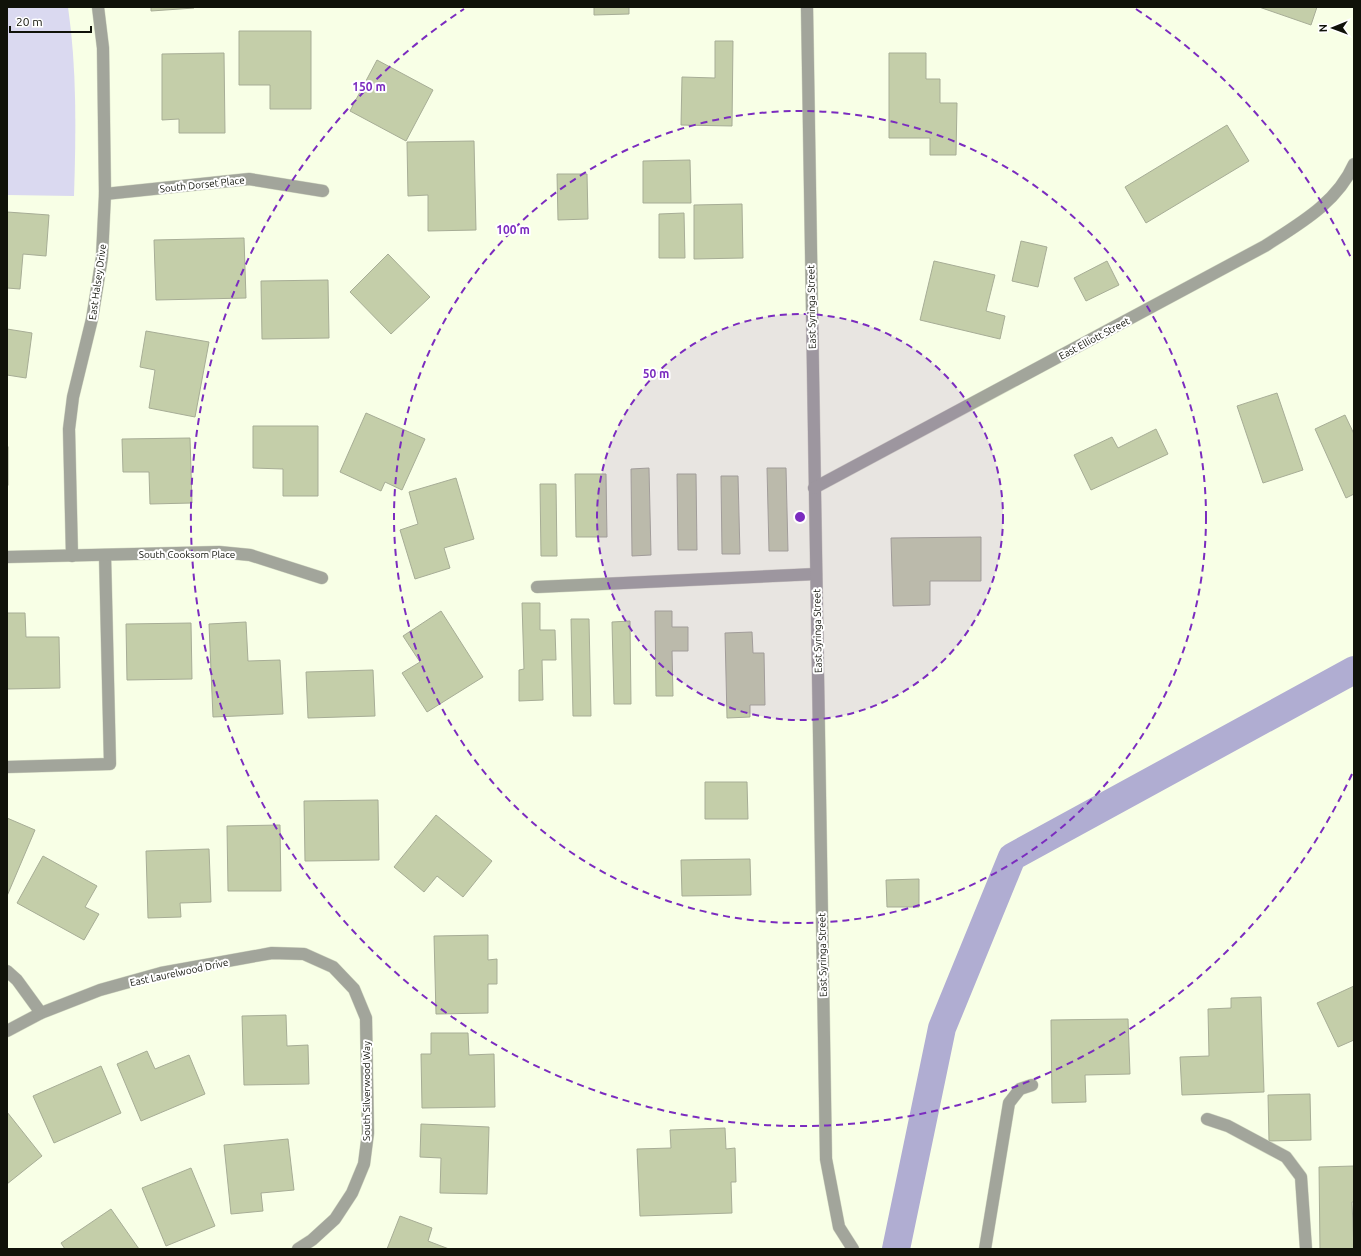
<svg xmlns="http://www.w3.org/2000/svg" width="1361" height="1256" font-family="Ubuntu,sans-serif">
	<rect width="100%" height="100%" fill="#f8ffe6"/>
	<path fill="#dad9f0" d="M7 7H68C77 69 76 133 74 196L7 195Z"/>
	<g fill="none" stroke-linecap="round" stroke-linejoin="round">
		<path stroke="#b0add2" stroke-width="28" d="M896 1249 942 1028 1012 857 1354 670"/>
	</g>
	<g fill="#c4cea9" stroke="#a7ad96">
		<path d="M151 7H194V8L151 11Z"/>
		<path d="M594 7H629V14L594 15Z"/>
		<path d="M1259 7H1317L1311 25Z"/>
		<path d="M239 31H311V109H270V85H239Z"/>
		<path d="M715 41H733L732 126 681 125 682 77 715 78Z"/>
		<path d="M224 53 225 133H179V119L162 120V54Z"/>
		<path d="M889 53H926V79H940V103H957L956 155H930V138H889Z"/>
		<path d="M377 60 433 90 406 141 350 111Z"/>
		<path d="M1227 125 1249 161 1146 223 1125 187Z"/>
		<path d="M474 141 476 230 428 231V195L408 196 407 142Z"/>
		<path d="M690 160 691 203H643V161Z"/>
		<path d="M557 174H587L588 219 558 220Z"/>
		<path d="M742 204 743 258 694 259V205Z"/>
		<path d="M7 212 49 215 46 256 23 254 20 289 7 288Z"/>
		<path d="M684 213 685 258H659V214Z"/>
		<path d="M244 238 246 298 156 300 154 240Z"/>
		<path d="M1021 241 1047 247 1038 287 1012 281Z"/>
		<path d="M388 254 430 297 391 334 350 292Z"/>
		<path d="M934 261 995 275 986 311 1005 316 1000 339 920 320Z"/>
		<path d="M1107 261 1119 285 1086 301 1074 278Z"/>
		<path d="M328 280 329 338 262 339 261 281Z"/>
		<path d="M7 329 32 333 26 378 7 375Z"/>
		<path d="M146 331 209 342 195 417 149 408 155 370 140 367Z"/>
		<path d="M1277 393 1303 470 1263 483 1237 406Z"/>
		<path d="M366 413 425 439 402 490 385 482 381 491 340 472Z"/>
		<path d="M1345 415 1354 434V494L1346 498 1315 429Z"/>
		<path d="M253 426H318V496H283V469L253 468Z"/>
		<path d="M1156 429 1168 454 1091 490 1074 455 1112 437 1118 448Z"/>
		<path d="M190 438 192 503 150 504 149 472H123L122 439Z"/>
		<rect x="7" y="447" width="1" height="38"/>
		<path d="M649 468 651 555 632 556 631 469Z"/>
		<path d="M767 468H786L788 551H769Z"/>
		<path d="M575 474H606L607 537H576Z"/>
		<path d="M677 474H696L697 550H678Z"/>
		<path d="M721 476H738L740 554H722Z"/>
		<path d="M456 478 474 539 444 548 450 568 415 579 400 530 418 524 409 492Z"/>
		<path d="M540 484H556L557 556H541Z"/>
		<path d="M981 537V581H930V605L893 606 891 538Z"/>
		<path d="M522 603H540V630H555L556 660H542L543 700 519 701V670L524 669Z"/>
		<path d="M441 611 483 677 427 712 402 673 420 662 403 636Z"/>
		<path d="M655 611H672V627H688V651H672L673 696H656Z"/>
		<path d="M7 613H25L26 637H59L60 688 7 689Z"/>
		<path d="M571 619H589L591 716H573Z"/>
		<path d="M630 621 631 704H614L612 622Z"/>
		<path d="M246 622 248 661 280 660 283 714 213 717 209 624Z"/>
		<path d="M191 623 192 679 127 680 126 624Z"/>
		<path d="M752 632 753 653H764L765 705H750V717L727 718 725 633Z"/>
		<path d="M373 670 375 716 308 718 306 672Z"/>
		<path d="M705 782H747L748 819H705Z"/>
		<path d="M378 800 379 860 305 861 304 801Z"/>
		<path d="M436 815 492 861 463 897 437 876 424 892 394 867Z"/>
		<path d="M7 818 35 830 7 896Z"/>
		<path d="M280 825 281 891H228L227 826Z"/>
		<path d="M209 849 211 902 180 903 181 917 148 918 146 851Z"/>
		<path d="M43 856 97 886 85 907 99 914 84 940 17 903Z"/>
		<path d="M750 859 751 895 682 896 681 860Z"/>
		<path d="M919 879V907H887L886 880Z"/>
		<path d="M488 935V960L497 959V984H488V1013L436 1014 434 936Z"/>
		<path d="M1354 986V1040L1338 1047 1317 1003Z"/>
		<path d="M1261 997 1264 1092 1182 1095 1180 1057 1209 1056 1208 1009 1231 1008V998Z"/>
		<path d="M286 1015 287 1046 308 1045 309 1084 244 1085 242 1016Z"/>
		<path d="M1128 1019 1130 1074 1085 1075 1086 1102 1052 1103 1051 1020Z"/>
		<path d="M431 1033H468L469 1055 494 1054 495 1107 422 1108 421 1054H431Z"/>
		<path d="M147 1051 155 1069 189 1055 205 1094 141 1121 117 1064Z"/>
		<path d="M101 1066 121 1113 54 1143 33 1096Z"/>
		<path d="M1310 1094 1311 1140 1269 1141 1268 1095Z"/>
		<path d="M7 1112 42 1156 7 1184Z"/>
		<path d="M421 1124 489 1127 487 1194 440 1193 441 1158 420 1157Z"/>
		<path d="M725 1128 726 1149 735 1148 736 1182H731L732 1213 640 1216 637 1149 671 1148 670 1130Z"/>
		<path d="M288 1139 294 1190 261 1193 263 1211 231 1214 224 1145Z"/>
		<path d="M1354 1166V1202H1352L1354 1249H1320L1319 1167Z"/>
		<path d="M191 1168 215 1226 166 1246 142 1188Z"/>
		<path d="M111 1209 139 1249H65L61 1243Z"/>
		<path d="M400 1216 432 1228 428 1241 449 1249H387Z"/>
	</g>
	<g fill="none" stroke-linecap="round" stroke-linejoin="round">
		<defs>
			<g id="lane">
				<path d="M537 587 816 574"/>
				<path d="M7 767 110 764 105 555"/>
				<path d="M1207 1119 1228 1126 1286 1157 1301 1177 1306 1249"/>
				<path d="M985 1249 1009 1103 1020 1089 1032 1085"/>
			</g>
			<g id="street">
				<path d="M807 7 826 1159 839 1227 853 1249"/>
				<path d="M105 194 249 179 323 191"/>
				<path d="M814 488 1265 246C1299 224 1337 203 1354 164"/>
				<path d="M72 556 69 429 73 397 92 319 102 257 105 194 103 48 98 7"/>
				<path d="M7 557 219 552 250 555 322 578"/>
				<path d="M7 971 17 980 41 1013"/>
				<path d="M7 1031 41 1013 100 990 161 973 272 953 304 954 333 967 354 989 366 1018 368 1133 364 1164 352 1193 335 1219 312 1240 298 1249"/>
			</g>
		</defs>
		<use href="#lane" stroke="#d3d9c3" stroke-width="13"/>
		<use href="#street" stroke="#d3d9c3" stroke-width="13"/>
		<use href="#lane" stroke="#a2a59b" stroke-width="12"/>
		<use href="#street" stroke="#a2a59b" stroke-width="12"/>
	</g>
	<circle cx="800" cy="517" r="203" fill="#7b2cbf" fill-opacity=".12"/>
	<g fill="none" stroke="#7b2cbf" stroke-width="2" stroke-dasharray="7 5">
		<circle cx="800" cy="517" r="203"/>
		<circle cx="800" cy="517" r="406"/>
		<path d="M1352 774A609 609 0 1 1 464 9M1136 9A609 609 0 0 1 1352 260"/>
	</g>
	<g text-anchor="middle" stroke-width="4" stroke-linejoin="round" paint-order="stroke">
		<g font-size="10" fill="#101209" stroke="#fff">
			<text transform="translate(202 184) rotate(-6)" y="4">South Dorset Place</text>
			<text transform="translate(97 282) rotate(-82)" y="4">East Halsey Drive</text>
			<text transform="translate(811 307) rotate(-91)" y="4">East Syringa Street</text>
			<text transform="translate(1094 338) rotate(-28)" y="4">East Elliott Street</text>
			<text x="187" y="558">South Cooksom Place</text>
			<text transform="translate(817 631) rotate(-91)" y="4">East Syringa Street</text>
			<text transform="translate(822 955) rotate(-91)" y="4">East Syringa Street</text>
			<text transform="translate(179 972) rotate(-12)" y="4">East Laurelwood Drive</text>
			<text transform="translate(366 1091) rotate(-90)" y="4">South Silverwood Way</text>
		</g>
	</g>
	<circle cx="800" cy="517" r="6" fill="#7b2cbf" stroke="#fff" stroke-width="2"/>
	<g font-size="12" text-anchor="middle" font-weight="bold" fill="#7b2cbf" stroke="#fff" stroke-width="4" stroke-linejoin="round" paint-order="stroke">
		<text x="369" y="91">150 m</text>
		<text x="513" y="234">100 m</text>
		<text x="656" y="378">50 m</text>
	</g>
	<rect width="1361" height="1256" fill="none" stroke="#101209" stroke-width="16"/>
	<g transform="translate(1333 28) rotate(269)" stroke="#ffffff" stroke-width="3" paint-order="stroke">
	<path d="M0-3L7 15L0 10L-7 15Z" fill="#101209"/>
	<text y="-6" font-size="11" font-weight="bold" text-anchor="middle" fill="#101209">N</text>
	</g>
	<path d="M10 26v6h81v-6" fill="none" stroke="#101209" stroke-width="2"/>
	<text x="16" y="26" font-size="12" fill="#101209" stroke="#ffffff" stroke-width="3" paint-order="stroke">20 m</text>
</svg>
